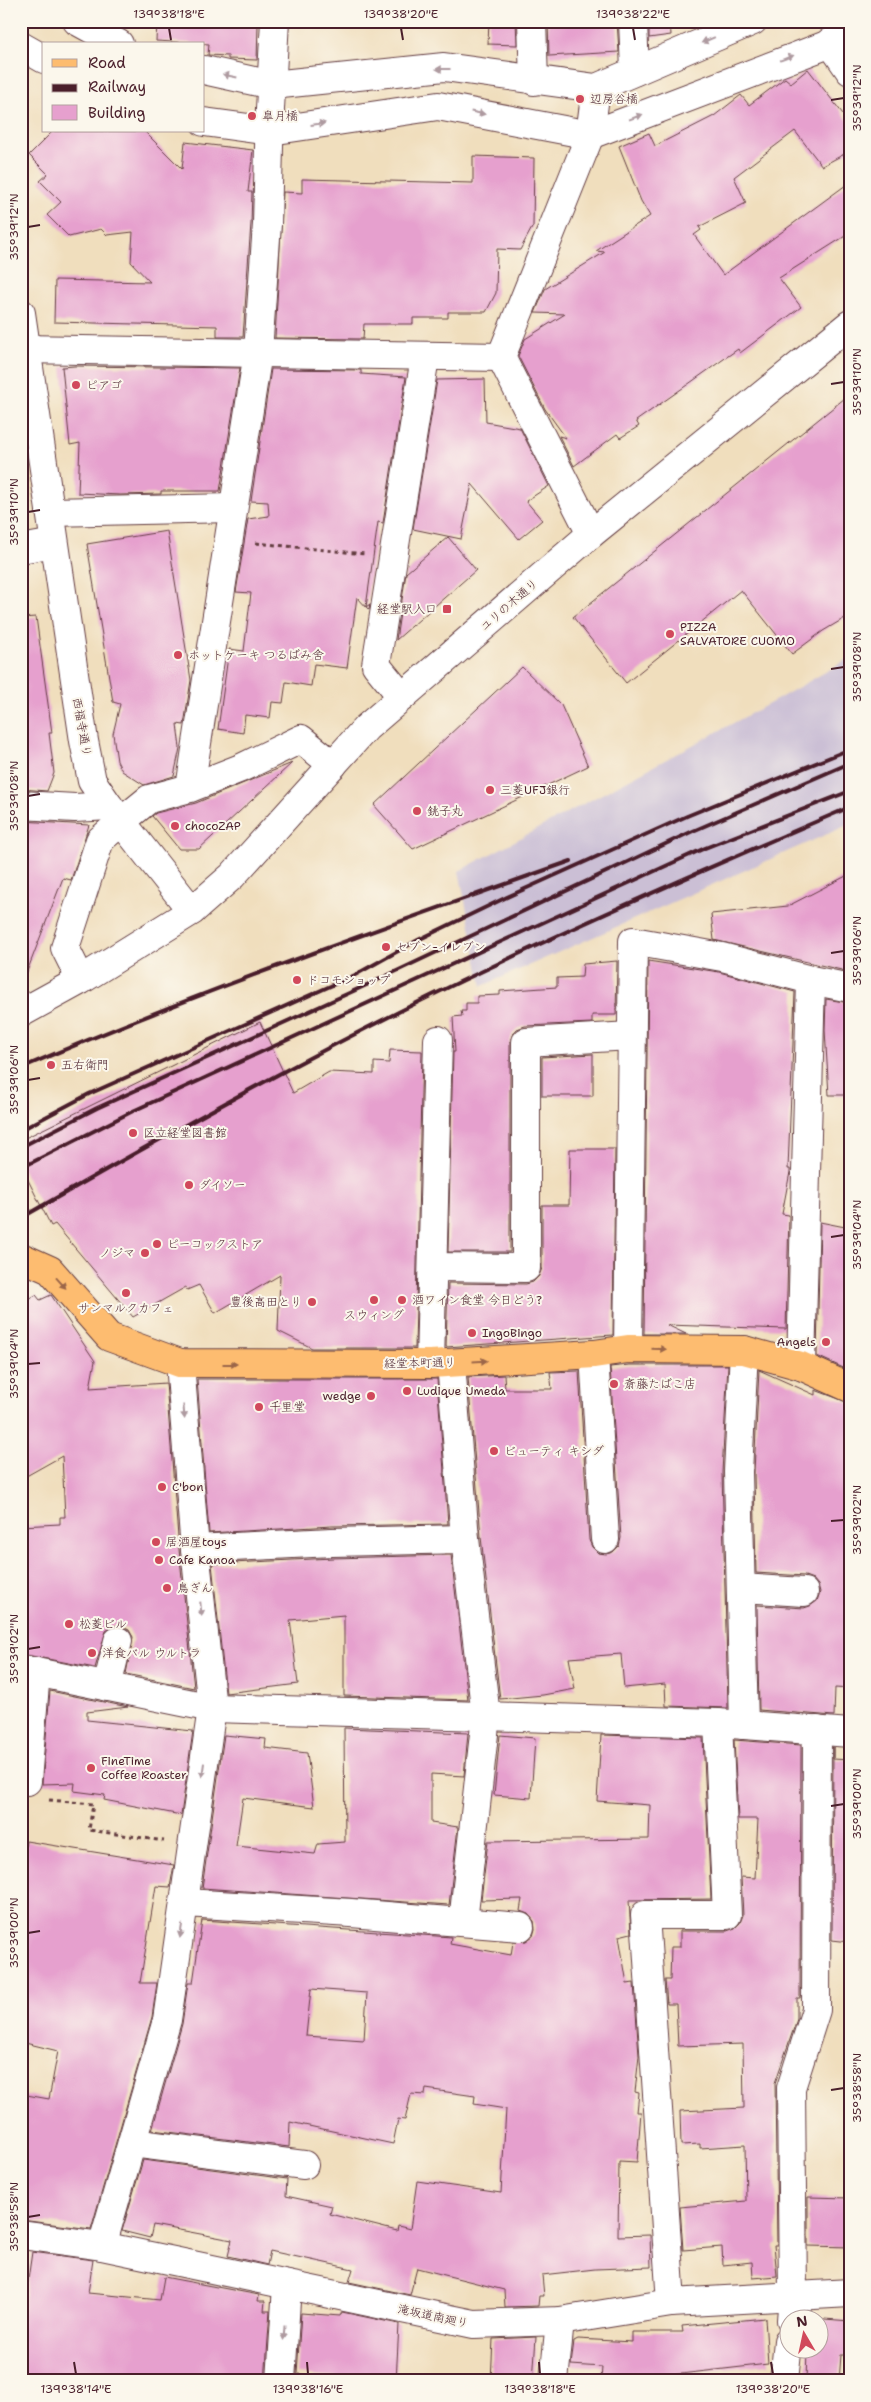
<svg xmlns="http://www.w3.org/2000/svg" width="871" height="2402" font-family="'Shantell Sans','Klee One',sans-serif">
	<rect width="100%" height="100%" fill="#fbf7ec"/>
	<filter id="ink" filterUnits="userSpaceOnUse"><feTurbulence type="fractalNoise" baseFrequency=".02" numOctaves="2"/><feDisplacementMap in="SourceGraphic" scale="10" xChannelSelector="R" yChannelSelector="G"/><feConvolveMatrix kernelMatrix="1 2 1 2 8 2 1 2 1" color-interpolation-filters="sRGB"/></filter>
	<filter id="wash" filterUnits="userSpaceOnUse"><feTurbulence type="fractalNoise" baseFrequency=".0096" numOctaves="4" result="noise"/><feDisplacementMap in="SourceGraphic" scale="20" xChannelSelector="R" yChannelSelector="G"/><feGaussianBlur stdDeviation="1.12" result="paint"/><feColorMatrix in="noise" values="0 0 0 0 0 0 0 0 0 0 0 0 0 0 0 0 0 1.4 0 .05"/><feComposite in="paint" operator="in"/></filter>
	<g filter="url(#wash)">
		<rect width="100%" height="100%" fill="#f0debd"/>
		<path fill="#cbbfd5" d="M850 658V824L482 986 459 871 778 699Z"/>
		<g id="blocks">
			<g fill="#e6a0ce" fill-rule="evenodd">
				<path d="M157 21H229V23L258 24 257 60 228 59V56L208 55 209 44 156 41Z"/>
				<path d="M489 21H516L517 45 488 44Z"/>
				<path d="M548 21H617L619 52 549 56Z"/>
				<path d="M649 21H670L671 35 649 38Z"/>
				<path d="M808 69 850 123V151L822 166 795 131 734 177 746 203 699 227 701 230 694 235 723 275 850 182V233L779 278 801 307 740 353 738 349 636 421 639 426 620 438 617 434 574 466 559 436 566 438 545 409 518 356 525 339 565 314 535 313 545 289 605 252 596 251 650 216 641 201 619 146 649 133 655 146 714 116 741 95 749 105 785 78 791 83Z"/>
				<path d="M53 131H144L182 169 185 142 253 150 248 192H252L251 223 243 337H217V326L54 322 55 280 150 282 131 262 133 232 107 235 101 229 69 237 47 215 61 202 40 181 48 174 29 155Z"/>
				<path d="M473 156 534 158 533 226 520 250 497 249 496 293 486 312H448V318H413V324H364L363 339 275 338 283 192 302 193V179L473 183Z"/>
				<path d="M75 366 240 368 220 491H161V494L120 495 78 493 80 443 70 445 62 367Z"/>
				<path d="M271 369 361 370V374L406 377 383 523 378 522 366 607 370 604 369 610 357 597 347 668 314 664 311 686 286 682 283 703 272 702 270 718 245 715 243 733 218 729 229 649 244 651 251 593 236 592 248 519 269 516 268 502 251 501Z"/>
				<path d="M485 379 486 422 520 428 549 486 526 501 542 520 519 539 472 484 461 539 413 529 437 380Z"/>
				<path d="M850 394V615L823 631 792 654 741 590 626 683 573 617Z"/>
				<path d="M167 531 191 680 184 725 177 724 180 748 174 776 144 785 122 771 117 761 113 734 120 704 113 702 87 544Z"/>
				<path d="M448 537 476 570 396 640 406 573Z"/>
				<path d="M36 617 52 733H49L54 773 47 791 21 789V618Z"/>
				<path d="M522 667 561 705 588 766 413 849 374 805Z"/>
				<path d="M292 763 199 849H179L152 816 156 813 196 803Z"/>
				<path d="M21 821 89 825 71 880 63 878 23 982 21 981Z"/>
				<path d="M850 874V972L714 940 711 914 788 906Z"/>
				<path d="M617 961 616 1015H592V1023L525 1026 517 1029 512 1035 510 1042V1252H448L453 1052H455L453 1017 462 1016 461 1011H466V1003H477V996L500 995V991L557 987V978L582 977 583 964Z"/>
				<path d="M648 961 719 972 795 992 788 1169H790V1172L782 1214 789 1215 786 1329 667 1325 686 1334H644Z"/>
				<path d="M826 999 850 1003V1095H829L825 1030Z"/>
				<path d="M260 1022 293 1093 329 1072 374 1074V1062L389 1063 390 1050 422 1051 415 1348H312L278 1331 280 1275 215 1313 199 1285 187 1290 186 1287 133 1317 55 1224 51 1226 21 1166V1140Z"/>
				<path d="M593 1054V1096H542V1057Z"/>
				<path d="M570 1149H615L613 1335 446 1347 448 1283 526 1284 533 1282 539 1276 542 1268V1205H569Z"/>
				<path d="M820 1222 850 1228V1371L817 1356Z"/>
				<path d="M36 1295 40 1300 51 1295 95 1361 90 1388 166 1383 179 1550 194 1688 126 1674 133 1637 129 1630 121 1626H113L106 1631 95 1668 21 1654V1526L60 1524V1517H65L62 1456 21 1479V1303Z"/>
				<path d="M629 1365H728L722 1472 728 1708 666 1706 665 1684 624 1688 621 1654 569 1658 575 1689 543 1695 500 1699 481 1537 468 1377 504 1375 505 1389H552L550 1372 579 1371 589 1540 592 1547 598 1553 606 1554 613 1552 619 1546 621 1538 610 1367Z"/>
				<path d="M759 1370 815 1395V1390L850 1403V1689L835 1688 834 1716 759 1710 757 1605 804 1608 810 1606 817 1601 820 1592 818 1585 813 1579 805 1576 756 1573 754 1472Z"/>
				<path d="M197 1379H437L448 1524 332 1526 209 1533Z"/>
				<path d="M451 1555 468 1700 344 1696V1615L290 1620 298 1684 226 1693 212 1564 333 1558Z"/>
				<path d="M50 1691 128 1707 87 1712V1720L193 1731 181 1815 104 1800 105 1795 74 1791 75 1783 42 1784Z"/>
				<path d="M344 1728 468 1733 464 1776 431 1774V1823L458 1827 449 1905 202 1888 224 1735 266 1739 265 1748 307 1753 314 1807 243 1798 236 1846 315 1854 318 1844 345 1842Z"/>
				<path d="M500 1735 535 1738 531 1798 494 1795Z"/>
				<path d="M601 1735 703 1738 711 1899 629 1900 631 1933 619 1936 627 1984 634 1983 639 2056 635 2092 639 2093 637 2112H641L637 2162 619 2161 618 2236 650 2235 651 2267 595 2269 542 2275 544 2296H539L538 2306 505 2307 504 2290 417 2268 410 2295 349 2282 353 2269 270 2251 267 2265 228 2256 232 2240 153 2225 150 2238 122 2231 143 2160 287 2179 286 2196 332 2206 330 2214 397 2231 398 2226 410 2229 417 2181 501 2193 506 2109 474 2104 475 2096 426 2089 425 2095 411 2094 405 2120 398 2119 393 2144 290 2122 289 2147 152 2130 182 2024 188 1983H193L202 1920 451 1937 450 1944 511 1955 513 1942 526 1941 533 1936 535 1929 534 1921 528 1914 520 1911 522 1899 481 1900 488 1841 649 1839 650 1805 597 1801ZM311 1989 367 1993 364 2040 306 2036Z"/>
				<path d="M734 1740 801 1745 800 1998H797V2019L775 2083 777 2245H774L777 2276 753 2278 752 2262 723 2265 722 2247 683 2250 680 2207 746 2201 745 2145 700 2148V2144L681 2145 680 2111 744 2108 743 2044 678 2046 676 2004H667L665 1980H670L671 1947H680V1931H727L735 1928 740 1923 743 1915 741 1877 755 1878 758 1819H738Z"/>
				<path d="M833 1747V1759L850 1760V1942L832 1940Z"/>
				<path d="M26 1841 174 1865 170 1887 156 1886 140 1983H157L152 2017 91 2229 21 2220V2094L49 2099 58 2051 21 2042V1871Z"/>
				<path d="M808 2197 850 2198V2247L808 2246Z"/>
				<path d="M32 2252 93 2260 88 2293 160 2300 164 2277 259 2295 258 2301H265L264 2311H270L265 2381H21V2328Z"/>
				<path d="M342 2312 399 2324 396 2381H352V2378L297 2374 301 2313 340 2316Z"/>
				<path d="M765 2318 768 2364 663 2376V2381H601L602 2367 571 2365 574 2341 578 2339 632 2342V2332H683L682 2326Z"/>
				<path d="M812 2318 850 2321V2355H841L839 2381H806L807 2350H818V2320Z"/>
				<path d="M536 2337 533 2381H491L493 2339Z"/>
			</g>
		</g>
	</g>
	<g filter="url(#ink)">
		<use href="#blocks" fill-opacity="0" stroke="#633c41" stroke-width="1"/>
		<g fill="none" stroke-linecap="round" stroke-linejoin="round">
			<defs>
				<g id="minor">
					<path d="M77 21 119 44"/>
					<path d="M532 21 534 81"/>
					<path d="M633 21 635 71"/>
					<path d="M830 42 850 71"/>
					<path d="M21 46 44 59"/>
					<path d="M204 70 272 85 444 67 596 88 753 21"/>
					<path d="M204 122 270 131 438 106 590 135 850 36"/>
					<path d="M21 313 84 741 92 781 109 806 192 911"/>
					<path d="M21 349 501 357"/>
					<path d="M50 512 233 508"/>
					<path d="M591 534 501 357 590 135 596 88"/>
					<path d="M21 549 54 543"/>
					<path d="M402 697 376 665 425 357"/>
					<path d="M190 788 258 352 267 224 270 109 275 21"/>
					<path d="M21 805 75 808 109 806"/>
					<path d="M81 980 65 948 100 840 122 821 149 799 190 788 241 768 301 739 333 765"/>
					<path d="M21 1013 81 980 192 911 232 876 366 728 591 534 850 324"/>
					<path d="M433 1267 526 1268V1042L631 1036"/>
					<path d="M628 1349 633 941 722 957 811 980 850 988"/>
					<path d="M594 1354 605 1539"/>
					<path d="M451 1363 465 1539 486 1716 463 1922"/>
					<path d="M430 1364 438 1040"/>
					<path d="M801 1366 811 980"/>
					<path d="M195 1549 332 1542 465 1539"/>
					<path d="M741 1588 804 1592"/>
					<path d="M21 1669 212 1708 718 1723 850 1733"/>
					<path d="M107 1687 118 1641"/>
					<path d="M744 1725 738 1472 744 1350"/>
					<path d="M27 1781 36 1672"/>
					<path d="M185 1903 351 1913 520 1927"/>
					<path d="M132 2143 304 2165"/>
					<path d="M21 2235 102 2246 474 2324 560 2321 671 2303 850 2293"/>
					<path d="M102 2246 167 2020 212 1708 195 1549 180 1363"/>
					<path d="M671 2303 645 1915H727L718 1723"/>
					<path d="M791 2320 793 2295 791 2088 816 2010 817 1730"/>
					<path d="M281 2381 287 2285"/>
					<path d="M554 2381 560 2321"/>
					<path d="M784 2381 788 2341"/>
				</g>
				<path id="major" d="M21 1257 50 1270 109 1337 180 1363 430 1364 594 1354 628 1349 744 1350 801 1366 850 1388"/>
			</defs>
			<use href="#minor" stroke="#633c41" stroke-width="30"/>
			<use href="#major" stroke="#633c41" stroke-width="30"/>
			<g stroke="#633c41" stroke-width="3" stroke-dasharray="4 4" stroke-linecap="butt">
				<path d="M256 543 365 554"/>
				<path d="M49 1800 93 1804 89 1830 164 1841"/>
			</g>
			<use href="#minor" stroke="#fff" stroke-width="28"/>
			<use href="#major" stroke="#fdbc6f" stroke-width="28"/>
			<g stroke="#4a1f2b" stroke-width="4">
				<path d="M21 1068C201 991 386 926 571 861"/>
				<path d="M21 1130 89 1094 355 975 418 940 507 897 687 816 850 749"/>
				<path d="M21 1147 97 1108 382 978 693 831 850 763"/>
				<path d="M21 1168 133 1111 705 848 850 791"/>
				<path d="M21 1218C175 1130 329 1043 489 968 608 911 729 859 850 807"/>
			</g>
		</g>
		<defs><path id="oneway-solid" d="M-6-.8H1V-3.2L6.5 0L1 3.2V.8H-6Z" transform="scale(1.25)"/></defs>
		<g fill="#ae9aa0">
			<use href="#oneway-solid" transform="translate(708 40) rotate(157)"/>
			<use href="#oneway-solid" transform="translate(787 58) rotate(-21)"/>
			<use href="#oneway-solid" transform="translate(443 69) rotate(-180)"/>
			<use href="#oneway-solid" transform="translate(230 76) rotate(-168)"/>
			<use href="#oneway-solid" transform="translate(478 113) rotate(11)"/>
			<use href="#oneway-solid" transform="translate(636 117) rotate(-21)"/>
			<use href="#oneway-solid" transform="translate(318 124) rotate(-8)"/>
			<use href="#oneway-solid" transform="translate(184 1412) rotate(85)"/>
			<use href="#oneway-solid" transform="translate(201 1609) rotate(84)"/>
			<use href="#oneway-solid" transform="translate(203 1770) rotate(98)"/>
			<use href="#oneway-solid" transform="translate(181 1931) rotate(99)"/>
			<use href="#oneway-solid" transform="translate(284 2333) rotate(94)"/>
		</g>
		<g fill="#9b664a">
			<use href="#oneway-solid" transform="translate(61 1283) rotate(48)"/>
			<use href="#oneway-solid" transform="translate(659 1349) rotate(1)"/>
			<use href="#oneway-solid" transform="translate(480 1361) rotate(-3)"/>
			<use href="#oneway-solid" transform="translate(230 1364)"/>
		</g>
	</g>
	<path fill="none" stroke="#4a1f2b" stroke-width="2" d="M169 28 171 40M401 28 403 40M633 28 635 40M831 100 844 98M28 227 40 225M831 384 844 382M28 512 40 510M831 669 844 667M28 796 40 794M831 953 844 951M28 1080 40 1078M831 1237 844 1235M28 1364 40 1363M831 1521 844 1520M28 1649 40 1647M831 1806 844 1804M28 1933 40 1931M831 2090 844 2088M28 2217 40 2215M74 2362 76 2374M307 2362 308 2374M539 2362 540 2374M771 2362 773 2374"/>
	<g fill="#d1495b" stroke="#fbf7ec" stroke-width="2">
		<circle cx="580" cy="99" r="5"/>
		<circle cx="252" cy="116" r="5"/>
		<circle cx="76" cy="385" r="5"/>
		<rect x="442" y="604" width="10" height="10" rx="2.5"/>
		<circle cx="670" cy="634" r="5"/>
		<circle cx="178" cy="655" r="5"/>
		<circle cx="490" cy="790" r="5"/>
		<circle cx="417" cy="811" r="5"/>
		<circle cx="175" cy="826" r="5"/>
		<circle cx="386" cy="947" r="5"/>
		<circle cx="297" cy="980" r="5"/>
		<circle cx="51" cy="1065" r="5"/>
		<circle cx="133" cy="1133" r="5"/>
		<circle cx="189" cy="1185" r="5"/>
		<circle cx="157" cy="1244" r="5"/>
		<circle cx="145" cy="1253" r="5"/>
		<circle cx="126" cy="1293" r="5"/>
		<circle cx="374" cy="1300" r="5"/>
		<circle cx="402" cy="1300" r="5"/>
		<circle cx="312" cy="1302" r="5"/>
		<circle cx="472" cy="1333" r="5"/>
		<circle cx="826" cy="1342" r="5"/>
		<circle cx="614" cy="1384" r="5"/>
		<circle cx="407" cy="1391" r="5"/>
		<circle cx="371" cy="1396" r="5"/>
		<circle cx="259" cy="1407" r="5"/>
		<circle cx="494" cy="1451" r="5"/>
		<circle cx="162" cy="1487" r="5"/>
		<circle cx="156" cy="1542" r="5"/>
		<circle cx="159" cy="1560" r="5"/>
		<circle cx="167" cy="1588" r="5"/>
		<circle cx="69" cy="1624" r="5"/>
		<circle cx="92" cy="1653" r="5"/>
		<circle cx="91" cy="1768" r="5"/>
	</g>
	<g text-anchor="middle" stroke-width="4" stroke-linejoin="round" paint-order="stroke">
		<g font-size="12" fill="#4a1f2b" stroke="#fbf7ec" text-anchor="start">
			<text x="590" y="103">辺房谷橋</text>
			<text x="262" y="120">皐月橋</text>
			<text x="86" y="389">ピアゴ</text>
			<text x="437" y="613" text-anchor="end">経堂駅入口</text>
			<text x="680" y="631">PIZZA<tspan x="680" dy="14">SALVATORE CUOMO</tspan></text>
			<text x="188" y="659">ホットケーキ つるばみ舍</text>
			<text x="500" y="794">三菱UFJ銀行</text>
			<text x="427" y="815">銚子丸</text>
			<text x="185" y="830">chocoZAP</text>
			<text x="396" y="951">セブン-イレブン</text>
			<text x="307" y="984">ドコモショップ</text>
			<text x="61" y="1069">五右衛門</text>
			<text x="143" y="1137">区立経堂図書館</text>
			<text x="199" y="1189">ダイソー</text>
			<text x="167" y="1248">ピーコックストア</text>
			<text x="135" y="1257" text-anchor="end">ノジマ</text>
			<text x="412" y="1304">酒ワイン食堂 今日どう?</text>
			<text x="302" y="1306" text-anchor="end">豊後高田とり</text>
			<text x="126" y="1312" text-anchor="middle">サンマルクカフェ</text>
			<text x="374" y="1319" text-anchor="middle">スウィング</text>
			<text x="482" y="1337">IngoBingo</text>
			<text x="816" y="1346" text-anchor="end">Angels</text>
			<text x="624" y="1388">斎藤たばこ店</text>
			<text x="417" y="1395">Ludique Umeda</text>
			<text x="361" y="1400" text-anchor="end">wedge</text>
			<text x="269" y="1411">千里堂</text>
			<text x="504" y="1455">ビューティ キシダ</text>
			<text x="172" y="1491">C'bon</text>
			<text x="166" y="1546">居酒屋toys</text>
			<text x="169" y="1564">Cafe Kanoa</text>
			<text x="177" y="1592">鳥ぎん</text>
			<text x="79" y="1628">松菱ビル</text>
			<text x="102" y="1657">洋食バル ウルトラ</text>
			<text x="101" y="1765">FineTime<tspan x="101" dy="14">Coffee Roaster</tspan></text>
		</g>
		<g font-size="12" fill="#4a1f2b" stroke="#fbf7ec">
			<text transform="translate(509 605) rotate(-41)" y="4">ユリの木通り</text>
			<text transform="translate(82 727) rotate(80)" y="4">西福寺通り</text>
			<text transform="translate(420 1363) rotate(-1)" y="4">経堂本町通り</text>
			<text transform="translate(433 2316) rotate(12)" y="4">滝坂道南廻り</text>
		</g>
	</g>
	<rect width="871" height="2402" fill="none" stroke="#fbf7ec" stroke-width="55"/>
	<rect x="42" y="42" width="162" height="90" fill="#fbf7ec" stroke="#b4a19f"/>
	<rect x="52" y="59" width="25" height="8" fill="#fdbc6f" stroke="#b4a19f"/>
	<text x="88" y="68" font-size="15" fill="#4a1f2b">Road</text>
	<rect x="52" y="84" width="25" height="8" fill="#4a1f2b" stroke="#b4a19f"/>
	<text x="88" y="92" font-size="15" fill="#4a1f2b">Railway</text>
	<rect x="52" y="105" width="25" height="15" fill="#e6a0ce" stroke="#b4a19f"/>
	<text x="88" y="118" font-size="15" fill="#4a1f2b">Building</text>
	<g transform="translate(804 2334) rotate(351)"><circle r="24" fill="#fbf7ec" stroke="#b4a19f"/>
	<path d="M0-4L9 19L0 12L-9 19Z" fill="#d1495b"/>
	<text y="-8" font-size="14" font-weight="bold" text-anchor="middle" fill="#4a1f2b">N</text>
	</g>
	<rect x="28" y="28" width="816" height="2346" fill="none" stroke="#4a1f2b" stroke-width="2"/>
	<g font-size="12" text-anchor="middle" fill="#4a1f2b">
		<text x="169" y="18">139°38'18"E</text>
		<text x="401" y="18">139°38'20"E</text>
		<text x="633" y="18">139°38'22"E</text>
		<text transform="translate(857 98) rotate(-90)" y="4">35°39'12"N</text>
		<text transform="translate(14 227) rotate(-90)" y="4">35°39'12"N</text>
		<text transform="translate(857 382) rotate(-90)" y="4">35°39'10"N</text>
		<text transform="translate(14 512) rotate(-90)" y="4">35°39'10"N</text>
		<text transform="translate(857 667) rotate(-90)" y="4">35°39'08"N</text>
		<text transform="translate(14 796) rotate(-90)" y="4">35°39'08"N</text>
		<text transform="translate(857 951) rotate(-90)" y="4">35°39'06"N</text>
		<text transform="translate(14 1080) rotate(-90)" y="4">35°39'06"N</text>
		<text transform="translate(857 1235) rotate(-90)" y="4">35°39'04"N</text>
		<text transform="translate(14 1364) rotate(-90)" y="4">35°39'04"N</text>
		<text transform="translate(857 1520) rotate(-90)" y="4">35°39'02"N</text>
		<text transform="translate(14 1649) rotate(-90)" y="4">35°39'02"N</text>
		<text transform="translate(857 1804) rotate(-90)" y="4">35°39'00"N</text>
		<text transform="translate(14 1933) rotate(-90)" y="4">35°39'00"N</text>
		<text transform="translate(857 2088) rotate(-90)" y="4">35°38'58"N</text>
		<text transform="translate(14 2217) rotate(-90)" y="4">35°38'58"N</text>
		<text x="76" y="2393">139°38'14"E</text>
		<text x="308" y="2393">139°38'16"E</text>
		<text x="540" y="2393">139°38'18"E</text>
		<text x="773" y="2393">139°38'20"E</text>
	</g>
</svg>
